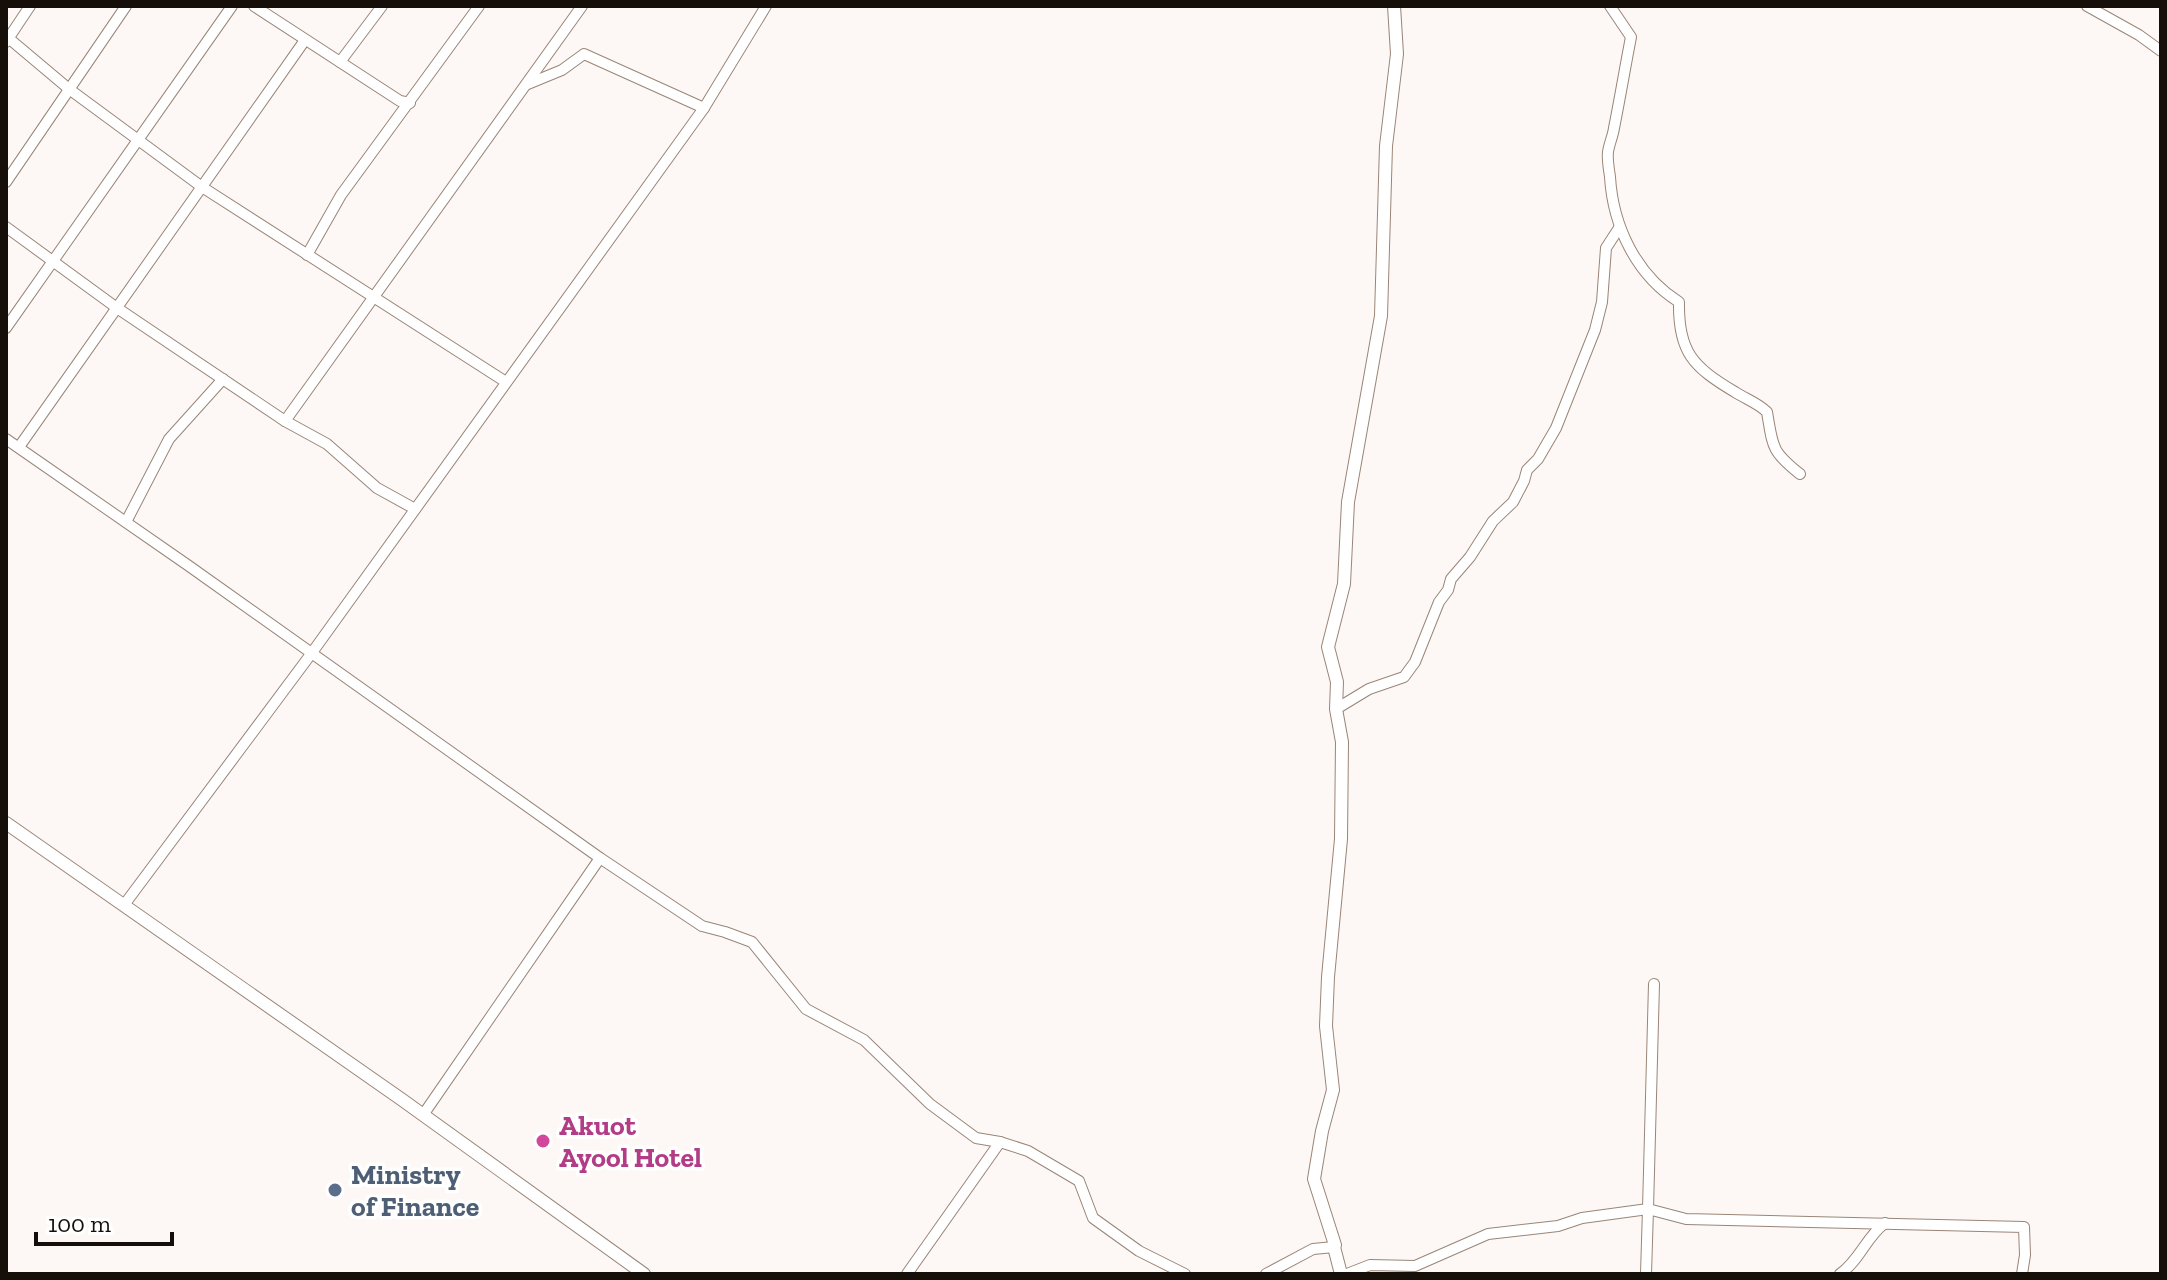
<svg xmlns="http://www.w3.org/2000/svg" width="2167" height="1280" font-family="'Zilla Slab',serif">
	<rect width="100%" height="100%" fill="#fdf8f5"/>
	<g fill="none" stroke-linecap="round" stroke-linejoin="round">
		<defs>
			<g id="minor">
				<path d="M254 6 400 101 410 103"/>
				<path d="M1610 6 1631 37C1625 68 1620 98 1614 128 1613 136 1609 144 1608 152 1607 160 1609 169 1610 177 1613 226 1636 275 1679 302 1678 352 1693 367 1735 392 1746 399 1758 403 1767 412 1773 447 1771 451 1800 474"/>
				<path d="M2087 6 2139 35 2161 51"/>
				<path d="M6 36 69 89 202 187 506 382"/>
				<path d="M6 42 30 6"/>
				<path d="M340 62 382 6"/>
				<path d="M528 84 562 70 584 54 704 108"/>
				<path d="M6 182 126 6"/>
				<path d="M6 227 117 308 285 421 327 444 377 488 415 509"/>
				<path d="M307 255 341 195 479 6"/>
				<path d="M6 328 232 6"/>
				<path d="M285 421 582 6"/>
				<path d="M6 439 189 566 600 858 702 926 725 932 752 942 806 1009 864 1040 930 1104 976 1138 1000 1142 1028 1151 1079 1181 1093 1218 1139 1251 1185 1274"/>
				<path d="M19 447 305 40"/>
				<path d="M126 522 169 439 223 379"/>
				<path d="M1336 709 1369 689 1404 677 1415 662 1439 602 1448 590 1451 579 1470 557 1493 521 1513 502 1524 481 1527 470 1538 459 1556 428 1595 330 1602 302 1606 248 1619 228"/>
				<path d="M124 905 311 654 704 108 766 6"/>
				<path d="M423 1115 600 858"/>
				<path d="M907 1274 1000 1142"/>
				<path d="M1266 1274 1313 1249 1334 1247"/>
				<path d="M1347 1274 1370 1265 1415 1266 1488 1234 1558 1226 1582 1218 1648 1209 1654 984"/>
				<path d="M1646 1274 1648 1209 1686 1219 2024 1227 2025 1255 2022 1274"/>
				<path d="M1840 1274C1860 1260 1866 1237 1885 1223"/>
			</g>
			<g id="tertiary">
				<path d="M6 823 401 1099 644 1274"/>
				<path d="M1341 1274 1334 1247 1335 1245 1314 1179 1322 1131 1333 1090 1326 1026 1328 977 1341 839 1342 742 1336 709 1337 682 1328 647 1344 584 1348 502 1381 316 1386 146 1397 54 1394 6"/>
			</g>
		</defs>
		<use href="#minor" stroke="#9a8577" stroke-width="12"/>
		<use href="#tertiary" stroke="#9a8577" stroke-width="14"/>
		<use href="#minor" stroke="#fff" stroke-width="10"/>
		<use href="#tertiary" stroke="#fff" stroke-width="12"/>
	</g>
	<circle fill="#d1479c" stroke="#fff" stroke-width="3" cx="543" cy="1141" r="8"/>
	<circle fill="#5c6f8a" stroke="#fff" stroke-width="3" cx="335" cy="1190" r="8"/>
	<g text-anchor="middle" stroke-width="7" stroke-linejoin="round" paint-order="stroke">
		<g font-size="28" font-weight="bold" fill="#b23c85" stroke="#fff" text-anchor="start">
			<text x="559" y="1135">Akuot<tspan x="559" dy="32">Ayool Hotel</tspan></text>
		</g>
		<g font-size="28" font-weight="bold" fill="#4e5e75" stroke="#fff" text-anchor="start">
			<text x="351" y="1184">Ministry<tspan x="351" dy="32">of Finance</tspan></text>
		</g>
	</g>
	<rect width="2167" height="1280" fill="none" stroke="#150e09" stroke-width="16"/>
	<path d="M36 1232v12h136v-12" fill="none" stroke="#150e09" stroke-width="4"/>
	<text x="48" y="1232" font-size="24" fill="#150e09" stroke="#ffffff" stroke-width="6" paint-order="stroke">100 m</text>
</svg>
